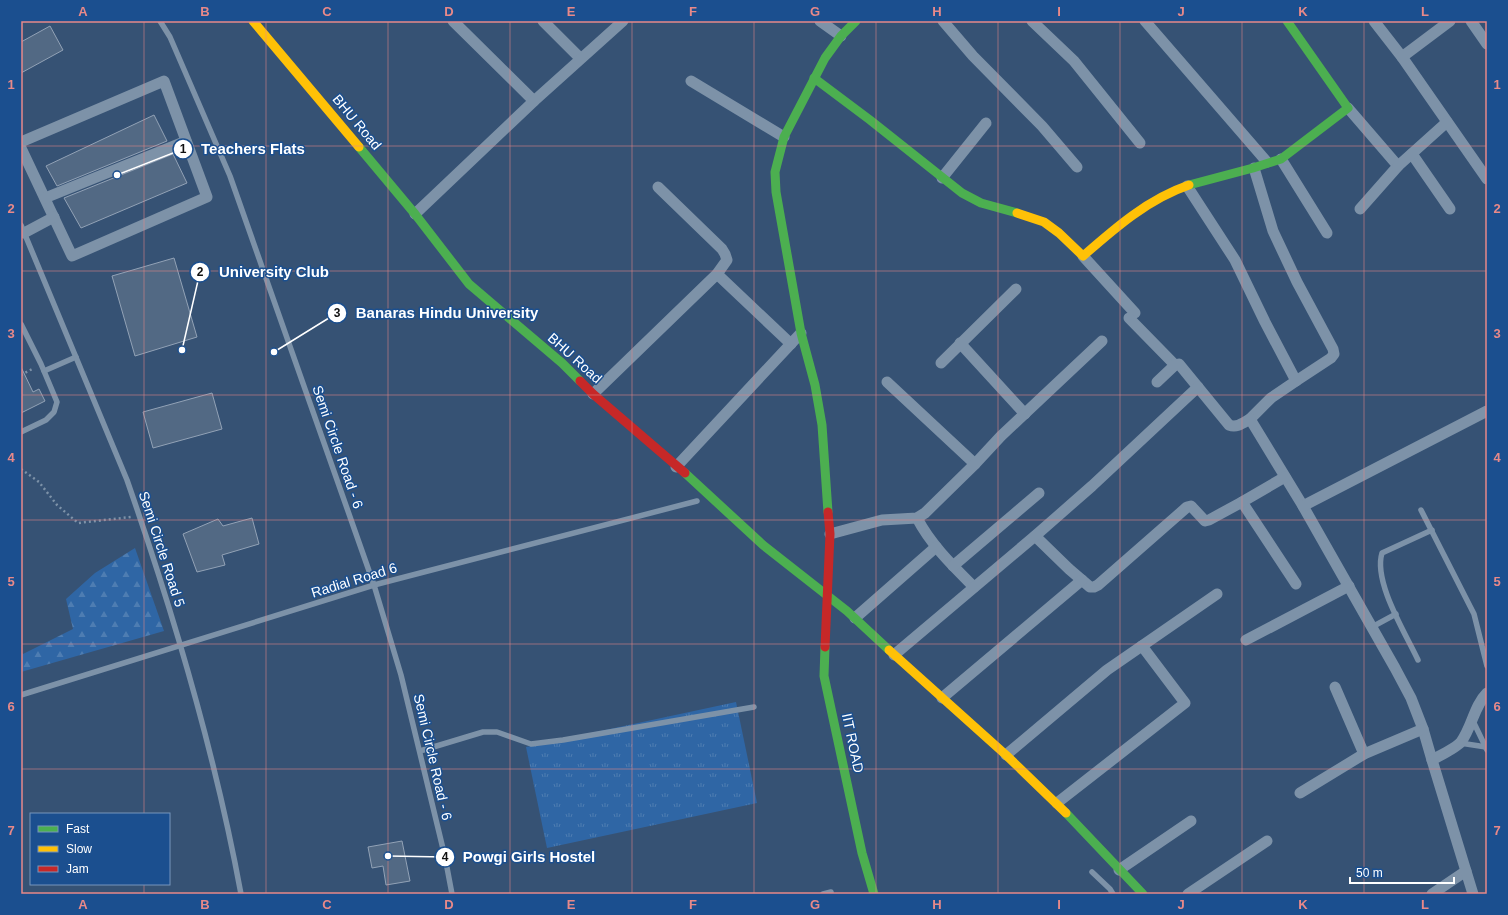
<svg xmlns="http://www.w3.org/2000/svg" width="1508" height="915" font-family="Arial,sans-serif">
	<defs>
		<pattern id="grass-tufts" width="24" height="20" patternUnits="userSpaceOnUse"><rect width="24" height="20" fill="#2f66a5"/><path d="M3 7l-1-3M5 7V3M7 7l1-3M15 17l-1-3M17 17v-4M19 17l1-3" fill="none" stroke="#4e7db2"/></pattern>
		<pattern id="forest-firs" width="22" height="20" patternUnits="userSpaceOnUse"><rect width="22" height="20" fill="#2f66a5"/><path d="M5 1l3.5 6h-7zM16 11l3.5 6h-7z" fill="#4e7db2"/></pattern>
	</defs>
	<rect width="100%" height="100%" fill="#365274"/>
	<path fill="url(#grass-tufts)" d="M736 702 757 803 547 848 526 747Z"/>
	<path fill="url(#forest-firs)" d="M135 548 164 631 21 672V651L23 654 73 629 66 599 95 573Z"/>
	<g fill="#526984" stroke="#92a2b6">
		<path d="M50 26 63 50 21 73V42Z"/>
		<path d="M154 115 167 141 57 186 46 166Z"/>
		<path d="M173 154 187 183 81 228 64 198Z"/>
		<path d="M174 258 197 337 135 356 112 276Z"/>
		<path d="M21 367 33 392 39 389 45 401 21 413Z"/>
		<path d="M212 393 222 429 153 448 143 412Z"/>
		<path d="M252 518 259 544 222 555 225 565 197 572 183 534 218 519 223 526Z"/>
		<path d="M402 841 410 881 386 885 383 866 372 868 368 847Z"/>
	</g>
	<g fill="none" stroke-linecap="round" stroke-linejoin="round">
		<g stroke="#7d92a8" stroke-width="2.5" stroke-dasharray="2 3" stroke-linecap="butt">
			<path d="M21 375 34 368"/>
			<path d="M21 469 39 482 57 505 78 523 131 517"/>
		</g>
		<g stroke="#7d92a8" stroke-width="5.5">
			<path d="M160 21 170 37 230 176 374 585 401 675 445 857 452 894"/>
			<path d="M21 225 127 480C174 615 215 753 241 894"/>
			<path d="M21 324 41 364 57 402 54 412 46 420 21 432"/>
			<path d="M44 371 76 357"/>
			<path d="M1421 510 1474 614 1487 666"/>
			<path d="M1372 627 1396 614"/>
			<path d="M1418 660C1406 634 1373 582 1382 553L1432 530"/>
			<path d="M21 695 374 585 697 501"/>
			<path d="M1473 721 1487 750"/>
			<path d="M1460 743 1486 747"/>
			<path d="M420 751 483 732H497L531 744 563 740 754 707"/>
			<path d="M1092 872 1110 889 1113 894"/>
			<path d="M823 894 831 892"/>
		</g>
		<g stroke="#7d92a8" stroke-width="11">
			<path d="M453 21 534 101"/>
			<path d="M543 21 580 58"/>
			<path d="M820 21 841 36"/>
			<path d="M943 21 973 56 1042 126 1077 167"/>
			<path d="M1032 21 1074 61 1140 143"/>
			<path d="M1145 21 1267 162"/>
			<path d="M1374 21 1402 57"/>
			<path d="M1450 21 1402 57 1487 179"/>
			<path d="M1471 21 1487 44"/>
			<path d="M691 81 784 137"/>
			<path d="M1348 108 1398 166 1360 209"/>
			<path d="M21 142 164 81 207 197 72 256 21 148"/>
			<path d="M1412 154 1450 209"/>
			<path d="M1281 159 1327 233"/>
			<path d="M1398 166 1447 122"/>
			<path d="M1254 168 1273 231 1297 282 1333 349 1334 354 1331 358 1296 381"/>
			<path d="M942 178 986 123"/>
			<path d="M1187 186 1235 260 1265 322 1296 381 1271 398 1250 419 1303 506 1395 668 1411 698 1423 729 1432 760"/>
			<path d="M45 198 186 141"/>
			<path d="M415 214 534 101 623 21"/>
			<path d="M24 233 54 217"/>
			<path d="M1083 256 1135 313"/>
			<path d="M717 274 791 344"/>
			<path d="M1129 318 1175 365"/>
			<path d="M960 343 1025 414"/>
			<path d="M941 363 1016 289"/>
			<path d="M887 382 975 464"/>
			<path d="M1157 382 1175 365 1179 364 1229 425C1237 428 1243 423 1250 419"/>
			<path d="M593 394 717 274 727 260 725 254 722 249 658 187"/>
			<path d="M676 467 801 333"/>
			<path d="M1285 477 1242 502 1296 584"/>
			<path d="M1303 506 1487 411"/>
			<path d="M917 518C931 545 953 566 974 587"/>
			<path d="M830 534 882 520 917 518 925 513 975 464 1001 436 1102 341"/>
			<path d="M1035 536 1069 569 1090 587H1094L1098 585 1187 507 1191 506 1205 521 1209 520 1242 502"/>
			<path d="M953 566 1039 493"/>
			<path d="M855 618 936 547"/>
			<path d="M1246 640 1349 586"/>
			<path d="M894 655 1035 536 1092 486 1198 387"/>
			<path d="M1335 687 1364 754"/>
			<path d="M942 698 1082 580"/>
			<path d="M1006 755 1107 670 1217 594"/>
			<path d="M1300 793 1364 754 1423 729"/>
			<path d="M1057 803 1185 703 1142 646"/>
			<path d="M1119 870 1191 821"/>
			<path d="M1188 894 1267 841"/>
			<path d="M1432 894 1466 871"/>
			<path d="M1473 894 1432 760C1439 756 1456 748 1461 742 1472 727 1474 706 1487 693"/>
		</g>
		<g stroke="#4caf50" stroke-width="9">
			<path d="M814 78 870 120 962 193 981 203 1017 213"/>
			<path d="M359 147 415 214 469 284 562 363 580 381"/>
			<path d="M1189 185 1253 168 1281 159 1348 108 1287 21"/>
			<path d="M685 473 763 545 847 611 889 650"/>
			<path d="M828 512 822 425 815 385 801 333 776 192 775 172 784 137 825 58 841 36 856 21"/>
			<path d="M825 647 824 676 862 853 874 894"/>
			<path d="M1066 813 1143 894"/>
		</g>
		<g stroke="#ffc107" stroke-width="9">
			<path d="M253 21 359 147"/>
			<path d="M1017 213 1044 222 1059 233 1083 256C1115 228 1148 199 1189 185"/>
			<path d="M889 650 1006 755 1066 813"/>
		</g>
		<g stroke="#c62828" stroke-width="9">
			<path d="M580 381 593 394 685 473"/>
			<path d="M825 647 830 534 828 512"/>
		</g>
	</g>
	<path fill="none" stroke="#e88989" stroke-width="1" stroke-opacity="0.55" d="M144 21V814M266 21V894M388 21V894M510 21V894M632 21V894M754 21V894M876 21V894M998 21V894M1120 21V894M1242 21V894M1364 21V894M21 146H1487M21 271H1487M21 395H1487M21 520H1487M21 644H1487M21 769H1487M144 884V894"/>
	<g text-anchor="middle" stroke-width="3" stroke-linejoin="round" paint-order="stroke">
		<g font-size="14" fill="#fff" stroke="#1b4f8f">
			<text transform="translate(357 122) rotate(50)" y="5">BHU Road</text>
			<text transform="translate(575 358) rotate(42)" y="5">BHU Road</text>
			<text transform="translate(338 447) rotate(71)" y="5">Semi Circle Road - 6</text>
			<text transform="translate(162 549) rotate(72)" y="5">Semi Circle Road 5</text>
			<text transform="translate(354 580) rotate(-17)" y="5">Radial Road 6</text>
			<text transform="translate(853 743) rotate(78)" y="5">IIT ROAD</text>
			<text transform="translate(433 757) rotate(77)" y="5">Semi Circle Road - 6</text>
		</g>
	</g>
	<path fill="none" stroke="#fff" stroke-width="1.5" d="M117 175L183 149M182 350L200 272M274 352L337 313M388 856L445 857"/>
	<g fill="#fff" stroke="#1b4f8f" stroke-width="1.5">
		<circle cx="117" cy="175" r="4"/>
		<circle cx="182" cy="350" r="4"/>
		<circle cx="274" cy="352" r="4"/>
		<circle cx="388" cy="856" r="4"/>
		<circle cx="183" cy="149" r="10"/>
		<circle cx="200" cy="272" r="10"/>
		<circle cx="337" cy="313" r="10"/>
		<circle cx="445" cy="857" r="10"/>
	</g>
	<g font-size="12" text-anchor="middle" font-weight="bold" fill="#111">
		<text x="183" y="153">1</text>
		<text x="200" y="276">2</text>
		<text x="337" y="317">3</text>
		<text x="445" y="861">4</text>
	</g>
	<g font-size="15" text-anchor="middle" font-weight="bold" fill="#fff" stroke="#1b4f8f" stroke-width="3" stroke-linejoin="round" paint-order="stroke">
		<text x="253" y="154">Teachers Flats</text>
		<text x="274" y="277">University Club</text>
		<text x="447" y="318">Banaras Hindu University</text>
		<text x="529" y="862">Powgi Girls Hostel</text>
	</g>
	<rect width="1508" height="915" fill="none" stroke="#1b4f8f" stroke-width="44"/>
	<rect x="30" y="813" width="140" height="72" fill="#1b4f8f" stroke="#7695bc"/>
	<rect x="38" y="826" width="20" height="6" fill="#4caf50" stroke="#7695bc"/>
	<text x="66" y="833" font-size="12" fill="#ffffff">Fast</text>
	<rect x="38" y="846" width="20" height="6" fill="#ffc107" stroke="#7695bc"/>
	<text x="66" y="853" font-size="12" fill="#ffffff">Slow</text>
	<rect x="38" y="866" width="20" height="6" fill="#c62828" stroke="#7695bc"/>
	<text x="66" y="873" font-size="12" fill="#ffffff">Jam</text>
	<path d="M1350 877v6h104v-6" fill="none" stroke="#ffffff" stroke-width="2"/>
	<text x="1356" y="877" font-size="12" fill="#ffffff" stroke="#1b4f8f" stroke-width="3" paint-order="stroke">50 m</text>
	<rect x="22" y="22" width="1464" height="871" fill="none" stroke="#e88989" stroke-width="1.5"/>
	<g font-size="13" text-anchor="middle" font-weight="bold" fill="#e88989">
		<text x="83" y="16">A</text>
		<text x="205" y="16">B</text>
		<text x="327" y="16">C</text>
		<text x="449" y="16">D</text>
		<text x="571" y="16">E</text>
		<text x="693" y="16">F</text>
		<text x="815" y="16">G</text>
		<text x="937" y="16">H</text>
		<text x="1059" y="16">I</text>
		<text x="1181" y="16">J</text>
		<text x="1303" y="16">K</text>
		<text x="1425" y="16">L</text>
		<text x="11" y="89">1</text>
		<text x="1497" y="89">1</text>
		<text x="11" y="213">2</text>
		<text x="1497" y="213">2</text>
		<text x="11" y="338">3</text>
		<text x="1497" y="338">3</text>
		<text x="11" y="462">4</text>
		<text x="1497" y="462">4</text>
		<text x="11" y="586">5</text>
		<text x="1497" y="586">5</text>
		<text x="11" y="711">6</text>
		<text x="1497" y="711">6</text>
		<text x="11" y="835">7</text>
		<text x="1497" y="835">7</text>
		<text x="83" y="909">A</text>
		<text x="205" y="909">B</text>
		<text x="327" y="909">C</text>
		<text x="449" y="909">D</text>
		<text x="571" y="909">E</text>
		<text x="693" y="909">F</text>
		<text x="815" y="909">G</text>
		<text x="937" y="909">H</text>
		<text x="1059" y="909">I</text>
		<text x="1181" y="909">J</text>
		<text x="1303" y="909">K</text>
		<text x="1425" y="909">L</text>
	</g>
</svg>
